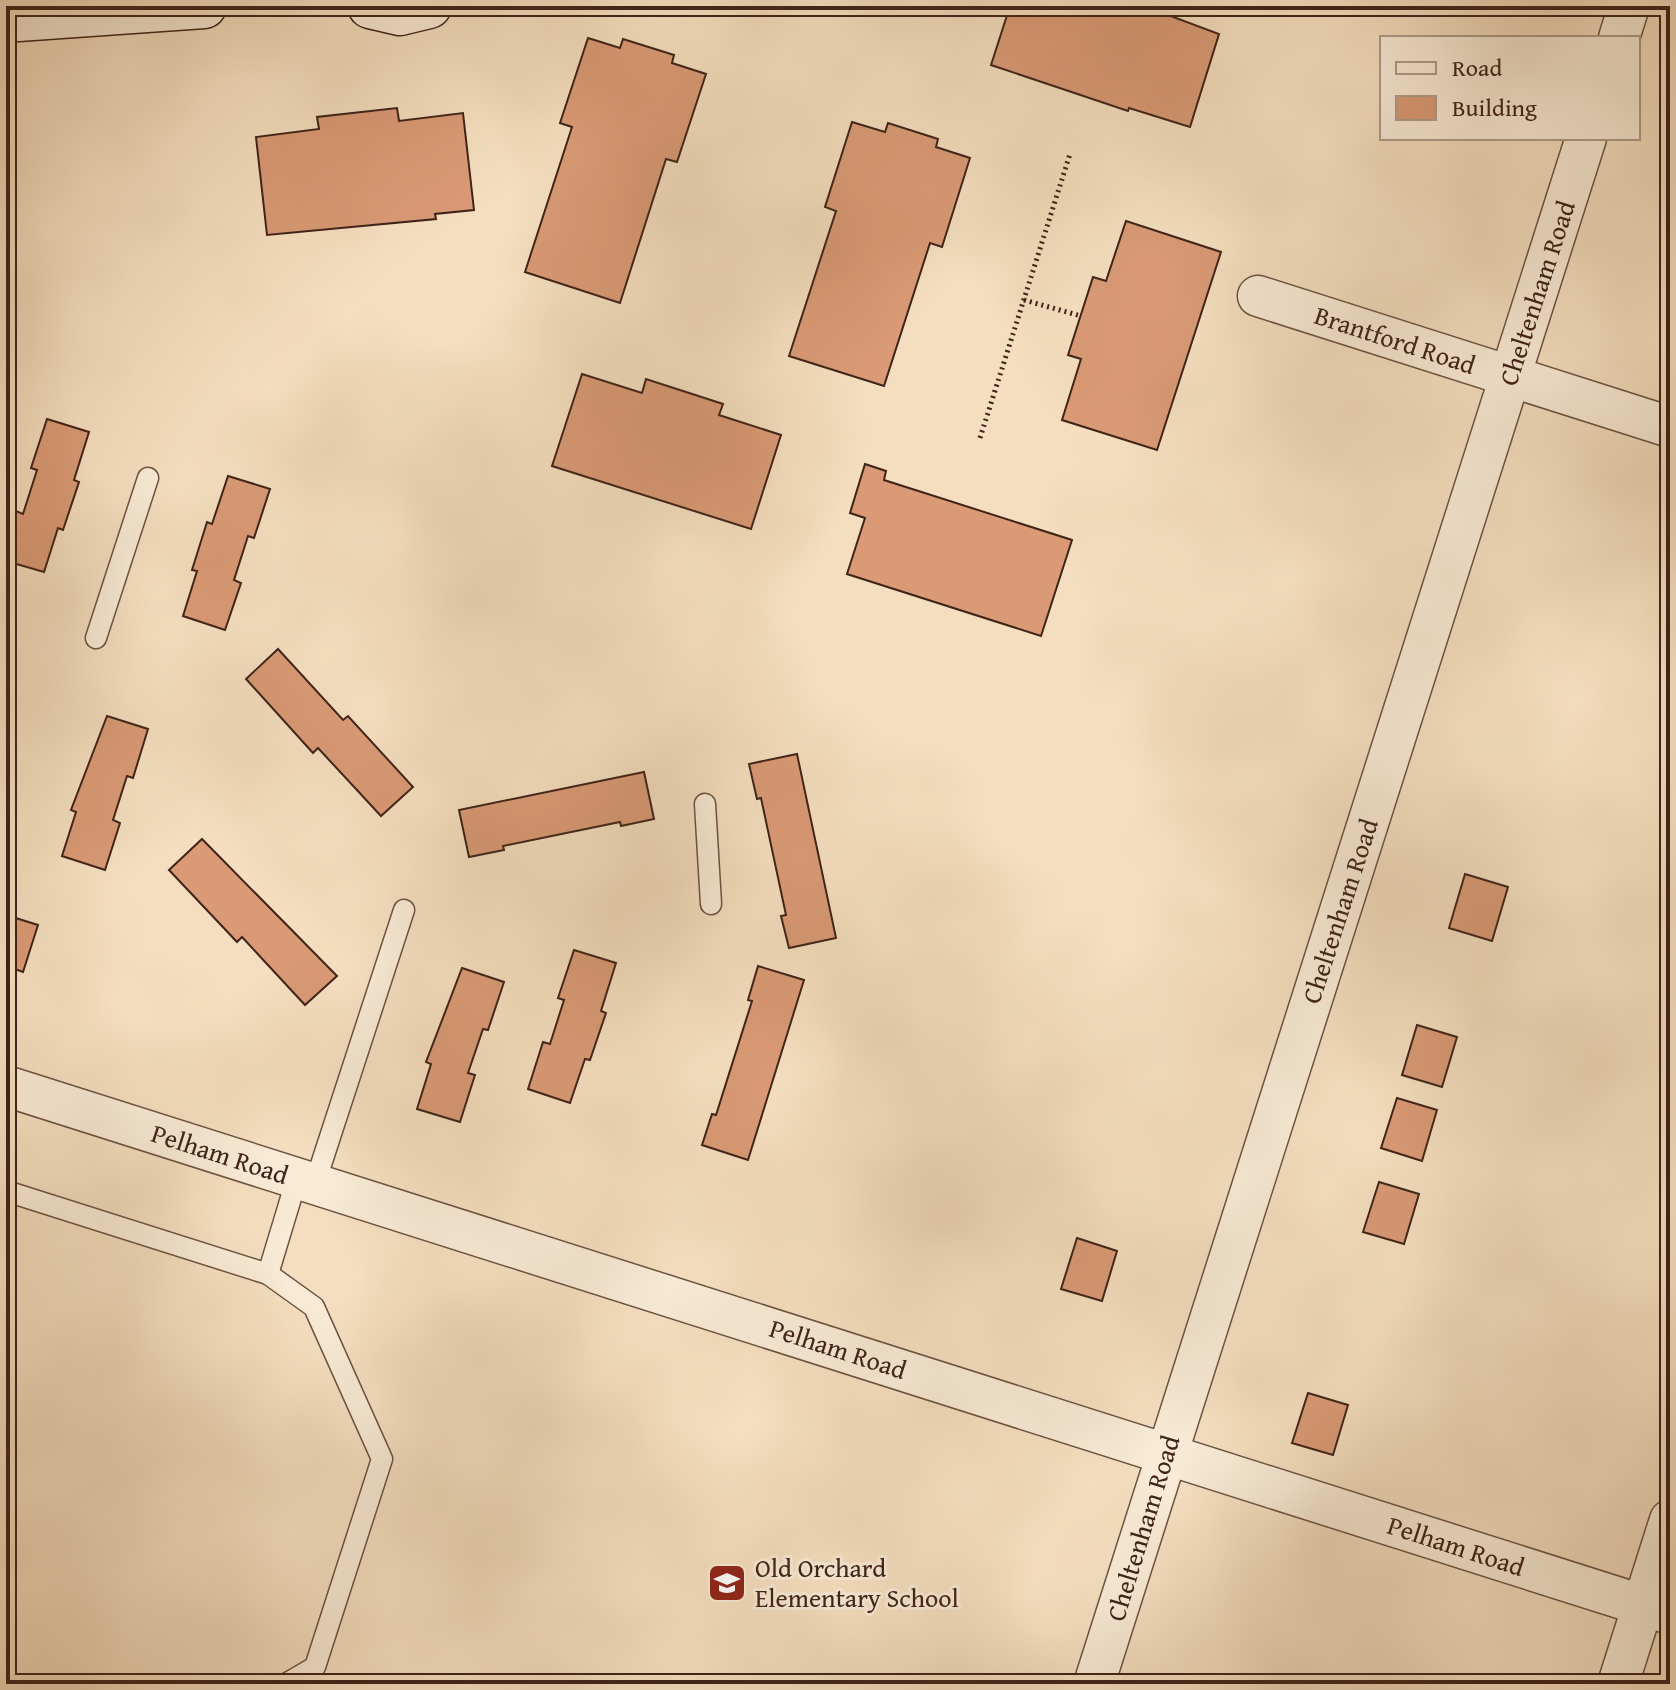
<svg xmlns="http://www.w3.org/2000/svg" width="1676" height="1690" font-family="'Gentium Book Plus',serif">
	<rect width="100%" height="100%" fill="#f4debf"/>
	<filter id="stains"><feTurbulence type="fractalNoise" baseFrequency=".0025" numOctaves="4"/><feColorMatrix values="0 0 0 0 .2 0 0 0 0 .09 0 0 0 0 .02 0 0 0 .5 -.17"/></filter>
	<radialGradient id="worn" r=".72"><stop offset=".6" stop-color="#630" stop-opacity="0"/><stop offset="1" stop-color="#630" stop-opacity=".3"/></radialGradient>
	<g fill="#d99a75" stroke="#3f2319" stroke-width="2">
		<path d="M1010 6H1144L1219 34 1190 127 1129 108 1128 111 991 65Z"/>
		<path d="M588 38 620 48 623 39 674 55 672 63 706 74 677 162 666 159 620 303 525 272 572 127 560 123Z"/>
		<path d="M397 108 399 121 463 113 474 210 435 214 436 219 267 235 256 137 319 129 317 117Z"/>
		<path d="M852 122 885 132 888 123 938 139 936 147 970 158 942 247 930 243 884 386 789 356 836 211 825 207Z"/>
		<path d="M1126 221 1221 252 1157 450 1062 420 1081 359 1068 355 1093 277 1106 281Z"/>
		<path d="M582 374 642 393 646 379 723 404 719 415 781 435 751 529 552 466Z"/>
		<path d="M47 419 89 432 74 480 79 482 63 530 58 528 44 572 6 561V543L16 511 23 514 37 470 31 468Z"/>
		<path d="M865 464 886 471 884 480 1072 540 1041 636 847 574 865 518 850 513Z"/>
		<path d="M228 476 270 489 254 538 248 536 234 580 241 583 225 630 183 616 197 571 192 570 207 522 212 524Z"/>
		<path d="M278 649 343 720 348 716 413 787 381 816 318 748 313 753 246 679Z"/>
		<path d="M107 716 148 729 133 778 127 776 113 820 120 823 105 870 62 856 76 812 71 810Z"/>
		<path d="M797 754 836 938 789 948 781 916 786 915 761 798 757 799 749 764Z"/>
		<path d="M644 772 654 819 621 826 620 822 503 846 504 850 469 857 459 810Z"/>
		<path d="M202 839 337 976 305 1005 242 937 237 942 169 870Z"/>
		<path d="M1465 874 1508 887 1492 941 1449 928Z"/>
		<path d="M6 915 38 925 23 972 6 966Z"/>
		<path d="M574 950 616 963 601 1011 606 1013 590 1060 585 1059 570 1103 528 1089 543 1042 550 1044 564 1000 558 998Z"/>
		<path d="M758 966 804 980 748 1160 702 1145 712 1114 716 1115 752 1001 748 1000Z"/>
		<path d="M462 968 504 982 488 1030 483 1029 468 1073 475 1075 460 1122 417 1109 431 1064 426 1062Z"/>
		<path d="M1417 1025 1457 1037 1442 1087 1402 1075Z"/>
		<path d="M1397 1098 1437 1110 1422 1161 1381 1148Z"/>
		<path d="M1379 1182 1419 1194 1404 1244 1363 1232Z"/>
		<path d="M1077 1238 1117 1251 1102 1301 1061 1289Z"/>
		<path d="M1308 1393 1348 1405 1333 1455 1292 1443Z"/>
	</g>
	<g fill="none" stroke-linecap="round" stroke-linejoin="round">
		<defs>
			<g id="lane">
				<path d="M96 638 148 478"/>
				<path d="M705 804 711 904"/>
				<path d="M315 1183 404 910"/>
				<path d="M6 1191 268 1274 297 1178"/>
				<path d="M268 1274 314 1307 382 1459 315 1667 286 1684"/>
			</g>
			<g id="street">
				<path d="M1619 38 1629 6"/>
				<path d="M1258 296 1670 427"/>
				<path d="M6 1086 1670 1614"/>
				<path d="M1094 1684 1586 138"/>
				<path d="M1618 1684 1670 1520"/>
			</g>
			<g id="secondary">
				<path d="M370 6 400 13 429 6"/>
				<path d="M18 19 204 6"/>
			</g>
		</defs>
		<use href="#lane" stroke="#6c5242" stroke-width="23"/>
		<use href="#street" stroke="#6c5242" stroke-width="43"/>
		<use href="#secondary" stroke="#3f2319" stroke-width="47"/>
		<g stroke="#3f2319" stroke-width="5" stroke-dasharray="2 4" stroke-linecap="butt">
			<path d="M1024 300 1081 316"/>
			<path d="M980 438 1070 154"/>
		</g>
		<use href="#lane" stroke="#f8ead5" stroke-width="20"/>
		<use href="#street" stroke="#f8ead5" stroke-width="40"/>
		<use href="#secondary" stroke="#f8ead5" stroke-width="44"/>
	</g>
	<defs>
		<symbol id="school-square" viewBox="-11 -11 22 22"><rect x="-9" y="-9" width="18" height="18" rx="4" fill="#8f2418" stroke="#f8ead5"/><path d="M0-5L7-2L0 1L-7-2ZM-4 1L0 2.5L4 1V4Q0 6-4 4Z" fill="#fff"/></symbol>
	</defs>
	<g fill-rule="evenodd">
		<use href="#school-square" x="705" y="1561" width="44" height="44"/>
	</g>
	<g text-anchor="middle" stroke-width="6" stroke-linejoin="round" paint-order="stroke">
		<g font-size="26" fill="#3f2319" stroke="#f8ead5">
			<text transform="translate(1537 293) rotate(-72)" y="9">Cheltenham Road</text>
			<text transform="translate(1395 340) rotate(18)" y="9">Brantford Road</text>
			<text transform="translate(1340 911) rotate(-72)" y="9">Cheltenham Road</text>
			<text transform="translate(220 1154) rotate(18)" y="9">Pelham Road</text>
			<text transform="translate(838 1349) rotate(18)" y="9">Pelham Road</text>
			<text transform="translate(1143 1528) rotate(-73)" y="9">Cheltenham Road</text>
			<text transform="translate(1456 1546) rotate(18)" y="9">Pelham Road</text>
		</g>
		<g font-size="26" fill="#3f2319" stroke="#f8ead5" text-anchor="start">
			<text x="755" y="1577">Old Orchard<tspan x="755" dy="30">Elementary School</tspan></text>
		</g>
	</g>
	<rect width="1676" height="1690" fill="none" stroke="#f4debf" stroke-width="32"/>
	<rect x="8" y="8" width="1660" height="1674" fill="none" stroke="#3f2319" stroke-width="4"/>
	<rect x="16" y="16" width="1644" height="1658" fill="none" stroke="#3f2319" stroke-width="2"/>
	<rect x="1380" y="36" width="260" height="104" fill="#f8ead5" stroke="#ae9a8a" stroke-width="2"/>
	<rect x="1396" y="62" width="40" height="12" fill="#f8ead5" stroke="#ae9a8a" stroke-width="2"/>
	<text x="1452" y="76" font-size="24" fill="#3f2319">Road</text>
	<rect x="1396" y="96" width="40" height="24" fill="#d99a75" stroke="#ae9a8a" stroke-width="2"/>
	<text x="1452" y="116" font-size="24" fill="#3f2319">Building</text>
	<rect width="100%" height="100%" filter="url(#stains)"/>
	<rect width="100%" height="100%" fill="url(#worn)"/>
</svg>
